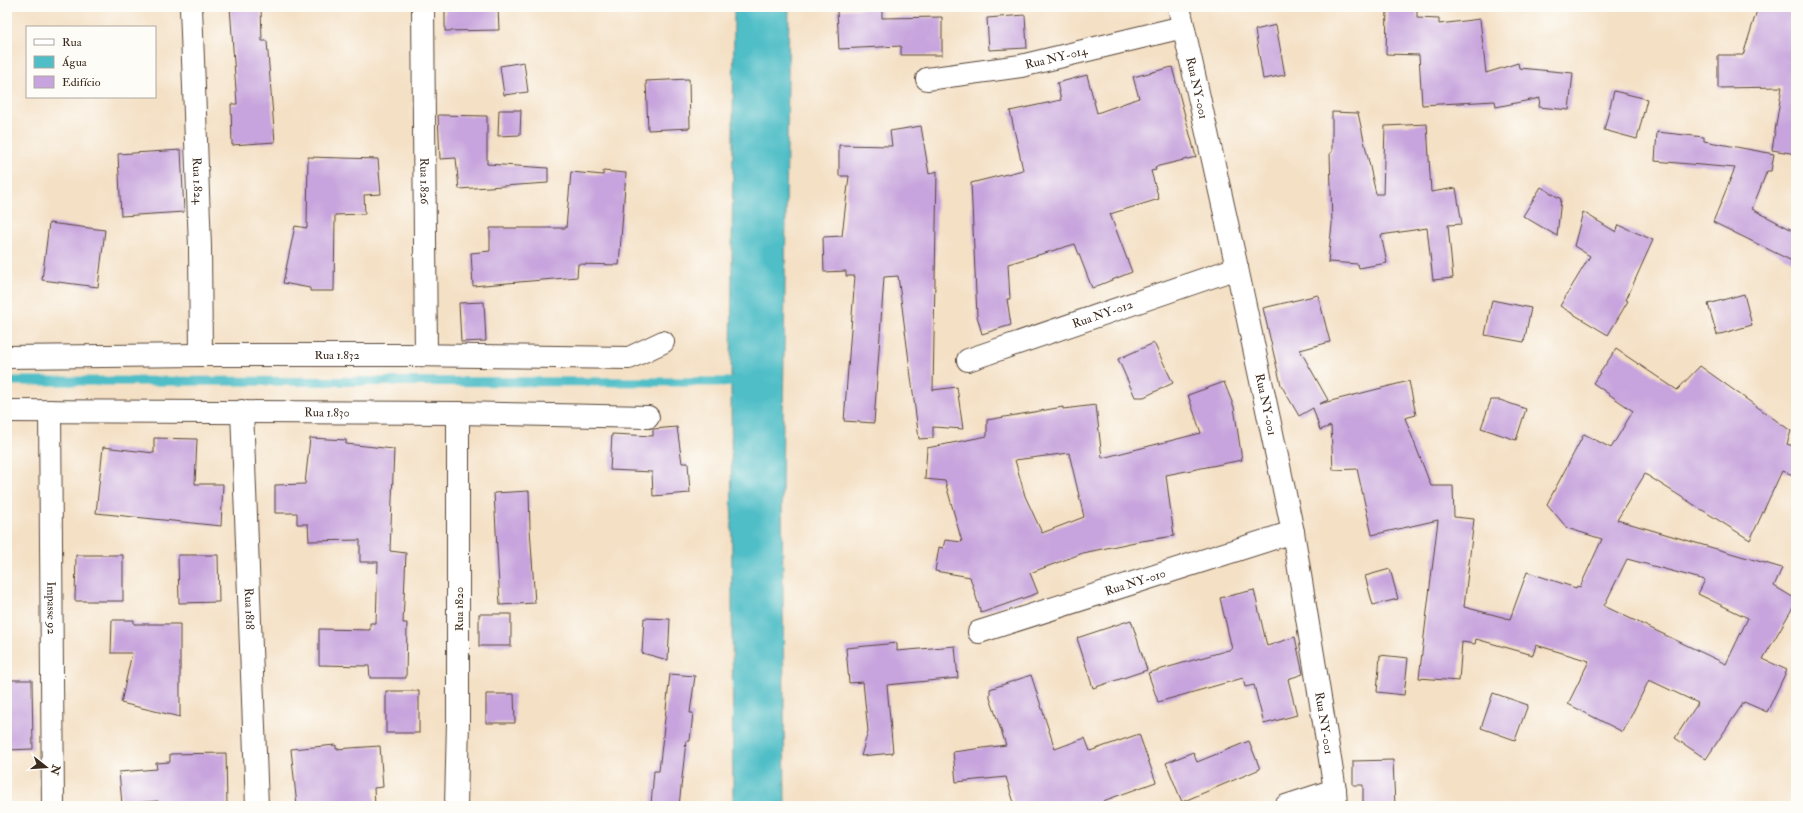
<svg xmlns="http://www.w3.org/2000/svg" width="1803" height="813" font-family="'IM FELL Double Pica',serif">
	<rect width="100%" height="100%" fill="#fdfcf7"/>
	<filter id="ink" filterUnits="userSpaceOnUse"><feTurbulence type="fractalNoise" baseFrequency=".025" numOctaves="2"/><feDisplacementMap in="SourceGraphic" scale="8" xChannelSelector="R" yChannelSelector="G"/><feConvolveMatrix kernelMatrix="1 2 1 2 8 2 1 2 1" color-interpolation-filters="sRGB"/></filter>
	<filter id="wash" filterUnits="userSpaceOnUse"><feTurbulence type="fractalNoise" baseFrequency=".012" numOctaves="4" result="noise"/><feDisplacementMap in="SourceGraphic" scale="16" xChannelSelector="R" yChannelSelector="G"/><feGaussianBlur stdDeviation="0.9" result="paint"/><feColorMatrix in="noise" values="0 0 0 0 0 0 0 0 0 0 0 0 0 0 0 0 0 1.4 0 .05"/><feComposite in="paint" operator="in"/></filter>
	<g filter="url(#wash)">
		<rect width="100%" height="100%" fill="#f4e0c5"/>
		<path fill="#50bec7" stroke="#467472" d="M734 7H789L782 491 785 806H733L731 382Z"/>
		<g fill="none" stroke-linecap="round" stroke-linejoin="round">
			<path stroke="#50bec7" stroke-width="9" d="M7 381 742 382"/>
		</g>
		<g id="blocks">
			<g fill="#c7a4dd" fill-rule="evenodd">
				<path d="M230 7H261L262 41H267L275 142 232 145 231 104H237Z"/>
				<path d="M445 7H498L499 30 445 31Z"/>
				<path d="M1387 7H1417V18L1439 19V24L1480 19 1486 73 1518 63 1519 68 1573 73 1569 110 1539 107 1540 98 1496 107 1495 101 1422 105 1419 55 1386 54Z"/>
				<path d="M1758 7H1796V154L1772 150 1782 87 1718 88V55H1743Z"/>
				<path d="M882 8V18L942 17V55H901V46L839 49 837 10Z"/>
				<path d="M1025 15 1027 48 989 50 987 18Z"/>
				<path d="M1276 25 1285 75 1263 79 1255 30Z"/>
				<path d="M524 62 528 92 504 95 500 66Z"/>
				<path d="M1172 67 1196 157 1155 167 1156 170 1151 171 1159 199 1110 214 1132 272 1092 288 1075 244 1008 264 1010 299H1007L1011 325 982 334 977 316 971 183 1023 170 1010 111 1061 100 1057 83 1087 75 1097 113 1139 98 1133 77Z"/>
				<path d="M689 79 690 128 648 130 646 81Z"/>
				<path d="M1614 91 1647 99 1637 139 1604 130Z"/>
				<path d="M499 110H521L520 135 498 136Z"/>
				<path d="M1332 112 1358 113 1376 194H1383L1385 126 1427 124 1431 192 1456 188 1462 224 1448 225 1453 278 1433 280 1427 228 1381 235 1387 263 1359 268 1358 264 1328 262 1332 224 1330 153 1332 152Z"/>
				<path d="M438 115 487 116V164L548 168V183L459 189 456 158 440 159Z"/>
				<path d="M921 126 929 174 937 171 933 390 957 387 963 429 933 427V438L919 439 898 276 884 277 874 423 844 421 855 276H846V271L824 272 823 237 842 236 849 176H839V145L892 146 890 131Z"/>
				<path d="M1657 132 1704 137V141L1774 154 1771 171H1767L1752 209 1796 232V263L1713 222 1735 168 1655 161Z"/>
				<path d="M181 150 184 212 121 216 118 154Z"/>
				<path d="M308 157 378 159 381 194 364 195 365 214 335 215 334 291H310V288L283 283 295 226 307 228Z"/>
				<path d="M603 171 626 173 619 265 578 264 577 277 473 286 471 253 490 251V228H566L571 172 603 175Z"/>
				<path d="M1541 187 1561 199 1557 236 1523 216Z"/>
				<path d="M1583 212 1616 232 1619 225 1653 240 1626 300 1628 301 1608 335 1560 306 1590 256 1574 246Z"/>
				<path d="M49 223 105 230 98 287 42 280Z"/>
				<path d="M1744 294 1752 325 1717 335 1708 304Z"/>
				<path d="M1318 295 1330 342 1300 350 1328 400 1319 404 1409 381 1416 415 1405 418 1431 486H1453L1454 517 1474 519 1464 607 1510 619 1527 572 1576 588 1577 586 1580 587 1602 539 1567 528 1547 504 1584 434 1611 448 1633 411 1593 383 1616 349 1677 390 1700 366 1791 431 1787 444 1796 447V476L1782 471 1750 540 1645 474 1617 520 1782 568 1774 586 1796 599V602L1763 659 1787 670 1767 712 1744 702 1706 759 1675 738 1698 703 1649 680 1623 732 1568 704 1589 661 1536 645 1533 655 1476 639 1475 644 1462 642 1459 681 1419 678 1438 520 1372 535 1357 469 1333 470 1331 426 1320 430 1313 408 1299 416 1281 385 1263 308ZM1627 559 1705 580 1698 594 1748 618 1726 664 1604 606Z"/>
				<path d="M1492 300 1531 308 1524 342 1485 335Z"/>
				<path d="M484 302 486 341 461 342 459 303Z"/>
				<path d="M1154 343 1173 383 1144 397H1135L1118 359Z"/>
				<path d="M1224 382 1234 407 1242 460 1166 475 1174 536 1135 542 1083 553 1030 573 1038 593 981 613 970 577 935 571 939 547 943 548 945 540 962 542 945 481 925 479 927 448 987 436V420L1063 407V409L1096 405 1102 458 1201 433 1188 395ZM1069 453 1084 517 1042 533 1025 496 1015 460Z"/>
				<path d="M1491 400H1500L1526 409 1516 440 1481 428Z"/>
				<path d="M677 427 682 463H688L690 493 653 496 652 472 610 470 612 434 653 436V429Z"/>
				<path d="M154 438 197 439 195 484H223L221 526 96 513 103 447 154 453Z"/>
				<path d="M310 438 346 440V444L394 449 390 551 406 553 403 623H407L406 678H370L369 666 319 665V629L370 630V623H376L378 562H360V540L309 541 308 524H297V513H275V485L305 484Z"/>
				<path d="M529 491 530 529 535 603 500 605 494 493Z"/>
				<path d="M76 555H123V601H75Z"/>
				<path d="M178 555H218L219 602 179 603Z"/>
				<path d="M1390 569 1398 599 1373 605 1365 576Z"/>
				<path d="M1254 590 1267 646 1295 637 1303 674 1288 679 1297 715 1264 724 1254 685 1245 687 1243 678 1158 702 1148 673 1232 649 1220 598Z"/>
				<rect x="479" y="614" width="32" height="32"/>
				<path d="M644 618 670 619 668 660 642 653Z"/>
				<path d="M112 620H134V624H180V717L121 703 132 653H111Z"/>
				<path d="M1131 620 1147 670 1093 688 1077 638Z"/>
				<path d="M897 643V651L955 646 958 678 887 685 893 753 861 756 868 731 863 682 849 683 846 648Z"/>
				<path d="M1380 655 1408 658 1404 695 1377 692Z"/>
				<path d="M670 674 695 676 690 713H693L690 741H686L679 806 651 804 654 771H659Z"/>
				<path d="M1031 675 1055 749 1085 738 1090 751 1139 734 1156 782 1103 801 1105 806H1015L1006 777 956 782 953 752 1006 745 990 698V689Z"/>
				<path d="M7 680H32L33 749 7 750Z"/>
				<rect x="386" y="691" width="33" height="42"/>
				<path d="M1493 693 1528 705 1515 740 1481 728Z"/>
				<path d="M486 694H514L515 723H486Z"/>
				<path d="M1249 741 1260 769 1182 802 1166 763 1193 752 1197 762Z"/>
				<path d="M336 745V749L380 746 383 787 374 788 375 806H297L291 749Z"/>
				<path d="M226 753 227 806H158V801L122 804 119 772 157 769 156 763 170 762V754Z"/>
				<path d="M1393 760 1395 806H1363V785H1353V761Z"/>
			</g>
		</g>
	</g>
	<g filter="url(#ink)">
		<use href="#blocks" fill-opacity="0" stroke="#574537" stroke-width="1"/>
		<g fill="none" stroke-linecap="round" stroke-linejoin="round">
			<defs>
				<g id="street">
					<path id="s1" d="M191 7 200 247 201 355"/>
					<path id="s2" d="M423 7 426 355"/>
					<path id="s3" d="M1179 7 1237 268 1293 532 1335 790 1336 806"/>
					<path id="s4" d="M927 79 1021 66 1183 27"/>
					<path id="s5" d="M7 357 201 355H407L629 358 663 342"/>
					<path id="s6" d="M968 360 1237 268"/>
					<path id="s7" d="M7 411 458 413 648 417"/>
					<path id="s8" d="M50 411 53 806"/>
					<path id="s9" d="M242 411 257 806"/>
					<path id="s10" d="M979 632 1293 532"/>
					<path d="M456 806 458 721V413"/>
					<path d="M1286 806 1335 790"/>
				</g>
			</defs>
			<use href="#street" stroke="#574537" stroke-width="24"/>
			<use href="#street" stroke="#fff" stroke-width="22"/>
		</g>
	</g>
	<g text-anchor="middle" stroke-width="3.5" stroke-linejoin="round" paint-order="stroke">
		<g font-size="12" fill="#3b2a1e" stroke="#fdfcf7">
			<text dy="4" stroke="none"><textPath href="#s4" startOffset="131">Rua NY-014</textPath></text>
			<text dy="4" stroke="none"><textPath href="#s3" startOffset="83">Rua NY-001</textPath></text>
			<text dy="4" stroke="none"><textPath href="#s1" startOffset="174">Rua 1.824</textPath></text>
			<text dy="4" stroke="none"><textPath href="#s2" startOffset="174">Rua 1.826</textPath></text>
			<text dy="4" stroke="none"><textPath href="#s6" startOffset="142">Rua NY-012</textPath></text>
			<text dy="4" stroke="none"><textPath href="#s5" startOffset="330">Rua 1.832</textPath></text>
			<text dy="4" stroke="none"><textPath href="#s3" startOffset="407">Rua NY-001</textPath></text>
			<text dy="4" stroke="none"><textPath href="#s7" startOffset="320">Rua 1.830</textPath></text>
			<text dy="4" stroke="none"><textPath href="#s10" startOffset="164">Rua NY-010</textPath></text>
			<text dy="4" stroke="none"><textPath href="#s8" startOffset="197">Impasse 92</textPath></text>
			<text dy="4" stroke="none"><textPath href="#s9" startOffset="198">Rua 1818</textPath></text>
			<text transform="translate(459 609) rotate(-90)" y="4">Rua 1820</text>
			<text dy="4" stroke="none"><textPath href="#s3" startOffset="731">Rua NY-001</textPath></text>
		</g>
	</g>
	<rect width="1803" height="813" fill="none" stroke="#fdfcf7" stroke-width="24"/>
	<rect x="26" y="26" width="130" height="72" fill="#fdfcf7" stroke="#afa8a0"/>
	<rect x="34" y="39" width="20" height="6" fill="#ffffff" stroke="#afa8a0"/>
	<text x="62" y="46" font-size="12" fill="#3b2a1e">Rua</text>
	<rect x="34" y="56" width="20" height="12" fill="#50bec7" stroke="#afa8a0"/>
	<text x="62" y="66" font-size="12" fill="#3b2a1e">Água</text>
	<rect x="34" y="76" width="20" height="12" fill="#c7a4dd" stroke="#afa8a0"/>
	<text x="62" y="86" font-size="12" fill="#3b2a1e">Edifício</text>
	<g transform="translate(46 767) rotate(107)" stroke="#fdfcf7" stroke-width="3" paint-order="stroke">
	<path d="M0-3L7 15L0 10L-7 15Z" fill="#3b2a1e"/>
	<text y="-6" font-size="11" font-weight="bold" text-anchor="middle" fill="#3b2a1e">N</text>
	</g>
</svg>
